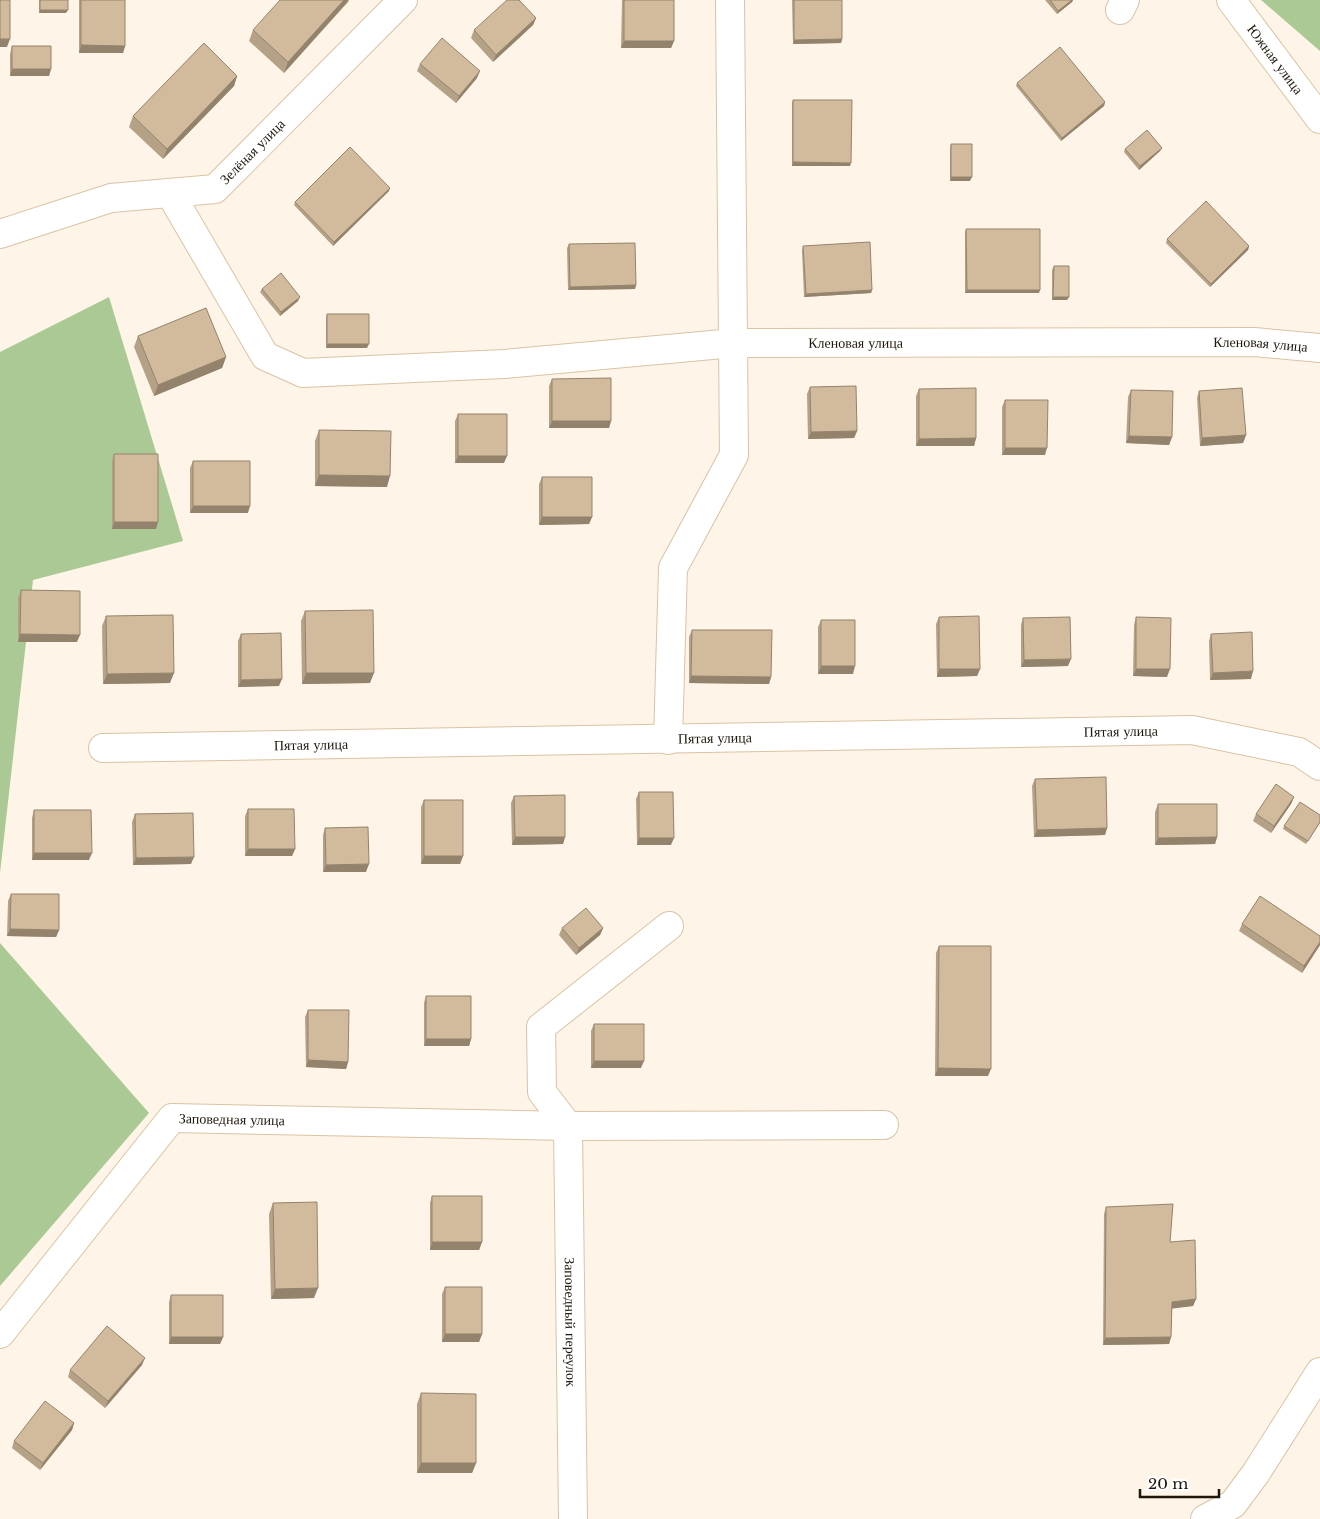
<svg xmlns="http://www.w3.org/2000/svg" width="1320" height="1519" font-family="'Libre Baskerville',serif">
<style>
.forest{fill:#abc994}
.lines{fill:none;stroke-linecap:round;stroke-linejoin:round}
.minor-casing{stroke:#dac3a4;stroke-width:30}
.minor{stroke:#fff;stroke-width:28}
.wall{fill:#b5a186}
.shaded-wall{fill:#93836d}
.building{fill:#d2bb9c;stroke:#93836d}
.labels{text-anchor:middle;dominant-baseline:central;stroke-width:5;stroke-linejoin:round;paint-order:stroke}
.street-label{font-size:14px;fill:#1f170b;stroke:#fff}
</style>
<rect width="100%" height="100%" fill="#fef4e7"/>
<path class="forest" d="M 1261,0 L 1320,0 L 1320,51 Z
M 109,297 L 183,541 L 33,580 L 0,873 L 0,352 Z
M 0,943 L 149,1113 L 0,1286 Z"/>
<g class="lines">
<defs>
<g id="minor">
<path id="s1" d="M 1231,0 L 1320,119"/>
<path d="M 1120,10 L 1125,0"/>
<path id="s2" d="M 170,193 L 265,356 L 303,373 L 504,364 L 734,343 L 1254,342 L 1320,348"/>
<path id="s3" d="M 0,234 L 111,198 L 215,189 L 403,0"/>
<path d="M 668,740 L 673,568 L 734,455 L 730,0"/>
<path id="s4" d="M 103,748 L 1192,730 L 1299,752 L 1320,766"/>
<path id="s5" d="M 568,1126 L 573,1519"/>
<path d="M 568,1126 L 542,1092 L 541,1027 L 669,926"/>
<path id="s6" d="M 0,1334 L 172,1118 L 568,1126 L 884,1125"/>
<path d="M 1205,1519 L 1233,1504 L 1256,1473 L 1320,1372"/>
</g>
</defs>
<use href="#minor" class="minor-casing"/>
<use href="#minor" class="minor"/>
</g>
<path class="wall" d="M 39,0 L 68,0 L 66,13 L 39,13 Z
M 79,0 L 125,0 L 125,46 L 123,53 L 79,53 Z
M 622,0 L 674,0 L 674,41 L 671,48 L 621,48 Z
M 792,0 L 842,0 L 842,39 L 841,43 L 793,44 Z
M 1045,0 L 1073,0 L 1072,2 L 1057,14 Z
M 349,1 L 284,73 L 249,41 L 253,30 Z
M 536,18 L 533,25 L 493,62 L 471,38 L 474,30 Z
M 12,46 L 51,69 L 49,76 L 10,76 L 10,54 Z
M 420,64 L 477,78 L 456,103 L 417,71 Z
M 237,76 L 234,86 L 163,159 L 129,127 L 133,116 Z
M 1017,83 L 1105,102 L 1104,106 L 1061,141 L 1016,86 Z
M 793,100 L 850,166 L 792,166 L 792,103 Z
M 951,144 L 970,181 L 950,181 L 950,148 Z
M 1162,148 L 1160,151 L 1139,170 L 1124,152 L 1125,149 Z
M 389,191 L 333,246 L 294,205 L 295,202 Z
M 966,229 L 1039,293 L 965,293 L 965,233 Z
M 1167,239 L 1249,246 L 1248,250 L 1210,287 L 1166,243 Z
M 569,244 L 636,285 L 635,289 L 568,290 L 567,248 Z
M 803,246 L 872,290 L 871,293 L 804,297 L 802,250 Z
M 1054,266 L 1069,297 L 1067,300 L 1052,300 L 1052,270 Z
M 262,289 L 298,301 L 280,316 L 260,292 Z
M 327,314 L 367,348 L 326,348 L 326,317 Z
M 138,336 L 226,357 L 222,368 L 154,396 L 134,347 Z
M 552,379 L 611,421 L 609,428 L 549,428 L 549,386 Z
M 810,387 L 857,431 L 854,438 L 808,439 L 807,394 Z
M 919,389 L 976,438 L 974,446 L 916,446 L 916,396 Z
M 1131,390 L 1172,437 L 1169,445 L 1126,443 L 1128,397 Z
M 1199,391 L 1246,435 L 1243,443 L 1200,446 L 1197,398 Z
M 1005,400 L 1045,455 L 1002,455 L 1002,407 Z
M 458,414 L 504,463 L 455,463 L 455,421 Z
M 319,430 L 387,487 L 315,486 L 315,441 Z
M 114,454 L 158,522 L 156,529 L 112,529 L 112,461 Z
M 193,461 L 248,513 L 190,513 L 190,468 Z
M 542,477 L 592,517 L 589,524 L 539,525 L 539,484 Z
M 21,590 L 77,642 L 18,642 L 18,598 Z
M 305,611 L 370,683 L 302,684 L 301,621 Z
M 106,616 L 170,683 L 103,684 L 102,626 Z
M 939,617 L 980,669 L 977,676 L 937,677 L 936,624 Z
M 1136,617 L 1167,677 L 1133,676 L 1134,625 Z
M 1023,618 L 1068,666 L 1021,667 L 1021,625 Z
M 821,620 L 853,674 L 818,674 L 818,627 Z
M 692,630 L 771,677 L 769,684 L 689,683 L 689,637 Z
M 241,634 L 279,686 L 238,687 L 238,641 Z
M 1211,634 L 1251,679 L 1210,680 L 1209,641 Z
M 1035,779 L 1107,828 L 1105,835 L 1034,837 L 1032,786 Z
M 639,792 L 671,845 L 637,845 L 636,799 Z
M 514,796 L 565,837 L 563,844 L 512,845 L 511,803 Z
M 1294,797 L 1291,804 L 1271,833 L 1253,821 L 1256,814 Z
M 424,800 L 463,856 L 460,864 L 421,864 L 421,807 Z
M 1158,804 L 1217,837 L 1215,844 L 1155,845 L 1155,812 Z
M 248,809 L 295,849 L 292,856 L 245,856 L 245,816 Z
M 34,810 L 89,860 L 32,860 L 32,818 Z
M 135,814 L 191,864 L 133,865 L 132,822 Z
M 1320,815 L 1320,823 L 1306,844 L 1283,829 L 1284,826 Z
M 325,828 L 366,872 L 323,872 L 323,835 Z
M 11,894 L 59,930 L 56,937 L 7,936 L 8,901 Z
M 1242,924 L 1320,945 L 1302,973 L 1239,931 Z
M 562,928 L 603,928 L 600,935 L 576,955 L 559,935 Z
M 939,946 L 988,1076 L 935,1076 L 936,953 Z
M 426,996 L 471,1039 L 469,1046 L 424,1046 L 424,1003 Z
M 308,1010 L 348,1062 L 346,1069 L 306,1067 L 305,1017 Z
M 594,1024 L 641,1068 L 591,1068 L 591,1031 Z
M 432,1196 L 482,1242 L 479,1250 L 430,1250 L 430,1203 Z
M 273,1203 L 314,1298 L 271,1299 L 269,1214 Z
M 1106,1207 L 1170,1242 L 1196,1299 L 1193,1306 L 1172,1308 L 1171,1337 L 1169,1344 L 1103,1345 L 1104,1214 Z
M 445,1287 L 482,1334 L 479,1342 L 442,1342 L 442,1294 Z
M 171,1295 L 223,1337 L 220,1344 L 169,1344 L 169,1302 Z
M 142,1365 L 105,1408 L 68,1377 L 70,1370 Z
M 421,1393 L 476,1463 L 472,1473 L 417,1473 L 417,1404 Z
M 74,1423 L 72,1430 L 40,1470 L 12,1448 L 14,1441 Z"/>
<path class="shaded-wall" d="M 344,0 L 349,0 L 284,73 L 288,62 Z
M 1072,0 L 1073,0 L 1072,2 L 1057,14 L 1058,11 Z
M 40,10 L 68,10 L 66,13 L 39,13 Z
M 536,18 L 533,25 L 493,62 L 496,55 Z
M 0,39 L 10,39 L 7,47 L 0,47 Z
M 842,39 L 841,43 L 793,44 L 794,40 Z
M 624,41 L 674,41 L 671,48 L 621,48 Z
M 81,45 L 125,46 L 123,53 L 79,53 Z
M 12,69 L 51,69 L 49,76 L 10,76 Z
M 480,71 L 477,78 L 456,103 L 459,96 Z
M 237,76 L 234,86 L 163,159 L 167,149 Z
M 1105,102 L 1104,106 L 1061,141 L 1062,138 Z
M 1162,148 L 1160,151 L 1139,170 L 1140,166 Z
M 793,162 L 851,163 L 850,166 L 792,166 Z
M 951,177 L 972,177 L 970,181 L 950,181 Z
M 390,188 L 389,191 L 333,246 L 334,242 Z
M 1249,246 L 1248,250 L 1210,287 L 1211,284 Z
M 636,285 L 635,289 L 568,290 L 570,287 Z
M 872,290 L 871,293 L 804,297 L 806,294 Z
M 967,290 L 1040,290 L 1039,293 L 965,293 Z
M 300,297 L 298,301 L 280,316 L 281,312 Z
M 1053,297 L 1069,297 L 1067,300 L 1052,300 Z
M 327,344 L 369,344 L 367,348 L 326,348 Z
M 226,357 L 222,368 L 154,396 L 158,385 Z
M 552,421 L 611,421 L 609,428 L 549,428 Z
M 857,431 L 854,438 L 808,439 L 811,432 Z
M 1246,435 L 1243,443 L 1200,446 L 1202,438 Z
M 1129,436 L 1172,437 L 1169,445 L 1126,443 Z
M 976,438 L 974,446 L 916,446 L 919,439 Z
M 1005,448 L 1047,448 L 1045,455 L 1002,455 Z
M 458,456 L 507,456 L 504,463 L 455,463 Z
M 319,475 L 390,476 L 387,487 L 315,486 Z
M 193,506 L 250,506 L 248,513 L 190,513 Z
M 542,517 L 592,517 L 589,524 L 539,525 Z
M 114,522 L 158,522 L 156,529 L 112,529 Z
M 20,634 L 80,635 L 77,642 L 18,642 Z
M 1071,659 L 1068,666 L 1021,667 L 1024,660 Z
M 821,666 L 855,666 L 853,674 L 818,674 Z
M 939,669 L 980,669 L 977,676 L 937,677 Z
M 1136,669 L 1170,669 L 1167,677 L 1133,676 Z
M 1253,671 L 1251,679 L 1210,680 L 1213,673 Z
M 174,673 L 170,683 L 103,684 L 107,674 Z
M 306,673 L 374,673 L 370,683 L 302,684 Z
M 691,676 L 771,677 L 769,684 L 689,683 Z
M 282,679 L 279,686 L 238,687 L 241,680 Z
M 1294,797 L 1291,804 L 1271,833 L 1274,826 Z
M 1107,828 L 1105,835 L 1034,837 L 1037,830 Z
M 515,837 L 565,837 L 563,844 L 512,845 Z
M 1217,837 L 1215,844 L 1155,845 L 1158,838 Z
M 639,838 L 674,838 L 671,845 L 637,845 Z
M 248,849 L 295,849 L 292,856 L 245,856 Z
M 34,853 L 92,853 L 89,860 L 32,860 Z
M 424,856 L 463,856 L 460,864 L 421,864 Z
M 194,857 L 191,864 L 133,865 L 136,858 Z
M 369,864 L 366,872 L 323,872 L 326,865 Z
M 603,928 L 600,935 L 576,955 L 579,948 Z
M 10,929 L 59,930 L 56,937 L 7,936 Z
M 1320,942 L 1320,945 L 1302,973 L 1304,966 Z
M 426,1039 L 471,1039 L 469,1046 L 424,1046 Z
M 308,1060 L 348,1062 L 346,1069 L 306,1067 Z
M 594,1061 L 644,1061 L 641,1068 L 591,1068 Z
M 938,1068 L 991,1069 L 988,1076 L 935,1076 Z
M 432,1242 L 482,1242 L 479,1250 L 430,1250 Z
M 318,1288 L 314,1298 L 271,1299 L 275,1289 Z
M 1196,1299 L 1193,1306 L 1169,1309 L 1172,1302 Z
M 445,1334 L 482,1334 L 479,1342 L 442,1342 Z
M 171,1337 L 223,1337 L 220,1344 L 169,1344 Z
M 1171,1337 L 1169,1344 L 1103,1345 L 1105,1338 Z
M 145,1358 L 142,1365 L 105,1408 L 108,1401 Z
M 74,1423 L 72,1430 L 40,1470 L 43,1463 Z
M 421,1463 L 476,1463 L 472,1473 L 417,1473 Z"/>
<path class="building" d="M 0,0 L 10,0 L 10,39 L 0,39 Z
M 40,0 L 68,0 L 68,10 L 40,10 Z
M 81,0 L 125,0 L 125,46 L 81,45 Z
M 280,0 L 344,0 L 288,62 L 253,30 Z
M 507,0 L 519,0 L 536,18 L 496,55 L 474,30 Z
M 624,0 L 674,0 L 674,41 L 624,41 Z
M 794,0 L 842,0 L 842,39 L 794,40 Z
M 1050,0 L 1072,0 L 1058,11 Z
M 442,38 L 480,71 L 459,96 L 420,64 Z
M 204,43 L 237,76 L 167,149 L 133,116 Z
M 12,46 L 51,46 L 51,69 L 12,69 Z
M 1060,47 L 1105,102 L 1062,138 L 1017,83 Z
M 793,100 L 852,100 L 851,163 L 793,162 Z
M 1147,130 L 1162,148 L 1140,166 L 1125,149 Z
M 951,144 L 972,144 L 972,177 L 951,177 Z
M 350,147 L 390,188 L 334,242 L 295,202 Z
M 1206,201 L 1249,246 L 1211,284 L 1167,239 Z
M 966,229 L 1040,229 L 1040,290 L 967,290 Z
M 870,242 L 872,290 L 806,294 L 803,246 Z
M 635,243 L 636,285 L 570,287 L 569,244 Z
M 1054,266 L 1069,266 L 1069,297 L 1053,297 Z
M 281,273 L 300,297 L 281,312 L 262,289 Z
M 206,308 L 226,357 L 158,385 L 138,336 Z
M 327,314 L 369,314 L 369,344 L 327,344 Z
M 611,378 L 611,421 L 552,421 L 552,379 Z
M 856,386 L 857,431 L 811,432 L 810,387 Z
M 976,388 L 976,438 L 919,439 L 919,389 Z
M 1242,388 L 1246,435 L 1202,438 L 1199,391 Z
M 1131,390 L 1173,391 L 1172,437 L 1129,436 Z
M 1005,400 L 1048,400 L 1047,448 L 1005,448 Z
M 458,414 L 507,414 L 507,456 L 458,456 Z
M 319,430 L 391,431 L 390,476 L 319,475 Z
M 114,454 L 158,454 L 158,522 L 114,522 Z
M 193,461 L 250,461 L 250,506 L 193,506 Z
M 542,477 L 592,477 L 592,517 L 542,517 Z
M 21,590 L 80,591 L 80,635 L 20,634 Z
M 373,610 L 374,673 L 306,673 L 305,611 Z
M 173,615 L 174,673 L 107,674 L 106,616 Z
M 979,616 L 980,669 L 939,669 L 939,617 Z
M 1070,617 L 1071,659 L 1024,660 L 1023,618 Z
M 1136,617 L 1171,618 L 1170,669 L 1136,669 Z
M 821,620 L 855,620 L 855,666 L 821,666 Z
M 692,630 L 772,630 L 771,677 L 691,676 Z
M 1252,632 L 1253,671 L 1213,673 L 1211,634 Z
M 281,633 L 282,679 L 241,680 L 241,634 Z
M 1106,777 L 1107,828 L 1037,830 L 1035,779 Z
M 1276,784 L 1294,797 L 1274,826 L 1256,814 Z
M 639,792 L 673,792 L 674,838 L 639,838 Z
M 565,795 L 565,837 L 515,837 L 514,796 Z
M 424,800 L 463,800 L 463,856 L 424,856 Z
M 1300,802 L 1320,815 L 1320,822 L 1308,841 L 1284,826 Z
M 1158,804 L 1217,804 L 1217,837 L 1158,838 Z
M 248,809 L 294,809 L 295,849 L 248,849 Z
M 34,810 L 91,810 L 92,853 L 34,853 Z
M 193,813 L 194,857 L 136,858 L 135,814 Z
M 368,827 L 369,864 L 326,865 L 325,828 Z
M 11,894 L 59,894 L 59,930 L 10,929 Z
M 1260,896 L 1320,936 L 1320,942 L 1304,966 L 1242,924 Z
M 586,908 L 603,928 L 579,948 L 562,928 Z
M 939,946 L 991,946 L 991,1069 L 938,1068 Z
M 426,996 L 471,996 L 471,1039 L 426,1039 Z
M 308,1010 L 349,1010 L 348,1062 L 308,1060 Z
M 594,1024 L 644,1024 L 644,1061 L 594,1061 Z
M 432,1196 L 482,1196 L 482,1242 L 432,1242 Z
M 317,1202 L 318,1288 L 275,1289 L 273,1203 Z
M 1173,1204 L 1170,1242 L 1195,1240 L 1196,1299 L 1172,1302 L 1171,1337 L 1105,1338 L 1106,1207 Z
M 445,1287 L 482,1287 L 482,1334 L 445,1334 Z
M 171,1295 L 223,1295 L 223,1337 L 171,1337 Z
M 107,1326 L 145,1358 L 108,1401 L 70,1370 Z
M 421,1393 L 476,1394 L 476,1463 L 421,1463 Z
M 45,1401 L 74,1423 L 43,1463 L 14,1441 Z"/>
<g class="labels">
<g class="street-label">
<text stroke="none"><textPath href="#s1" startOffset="74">Южная улица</textPath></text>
<text stroke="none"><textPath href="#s3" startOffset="274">Зелёная улица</textPath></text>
<text stroke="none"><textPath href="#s2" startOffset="784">Кленовая улица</textPath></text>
<text stroke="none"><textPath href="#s2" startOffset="1189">Кленовая улица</textPath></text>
<text stroke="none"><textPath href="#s4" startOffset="1018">Пятая улица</textPath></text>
<text stroke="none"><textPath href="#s4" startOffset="612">Пятая улица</textPath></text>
<text stroke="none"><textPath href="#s4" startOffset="208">Пятая улица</textPath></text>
<text stroke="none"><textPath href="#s6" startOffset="336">Заповедная улица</textPath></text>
<text stroke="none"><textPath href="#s5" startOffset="196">Заповедный переулок</textPath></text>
</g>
</g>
<path d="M1140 1489v8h79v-8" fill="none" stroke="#1f170b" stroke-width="2.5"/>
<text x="1148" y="1489" font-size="15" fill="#1f170b" stroke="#ffffff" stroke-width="4" paint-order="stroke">20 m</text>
</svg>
